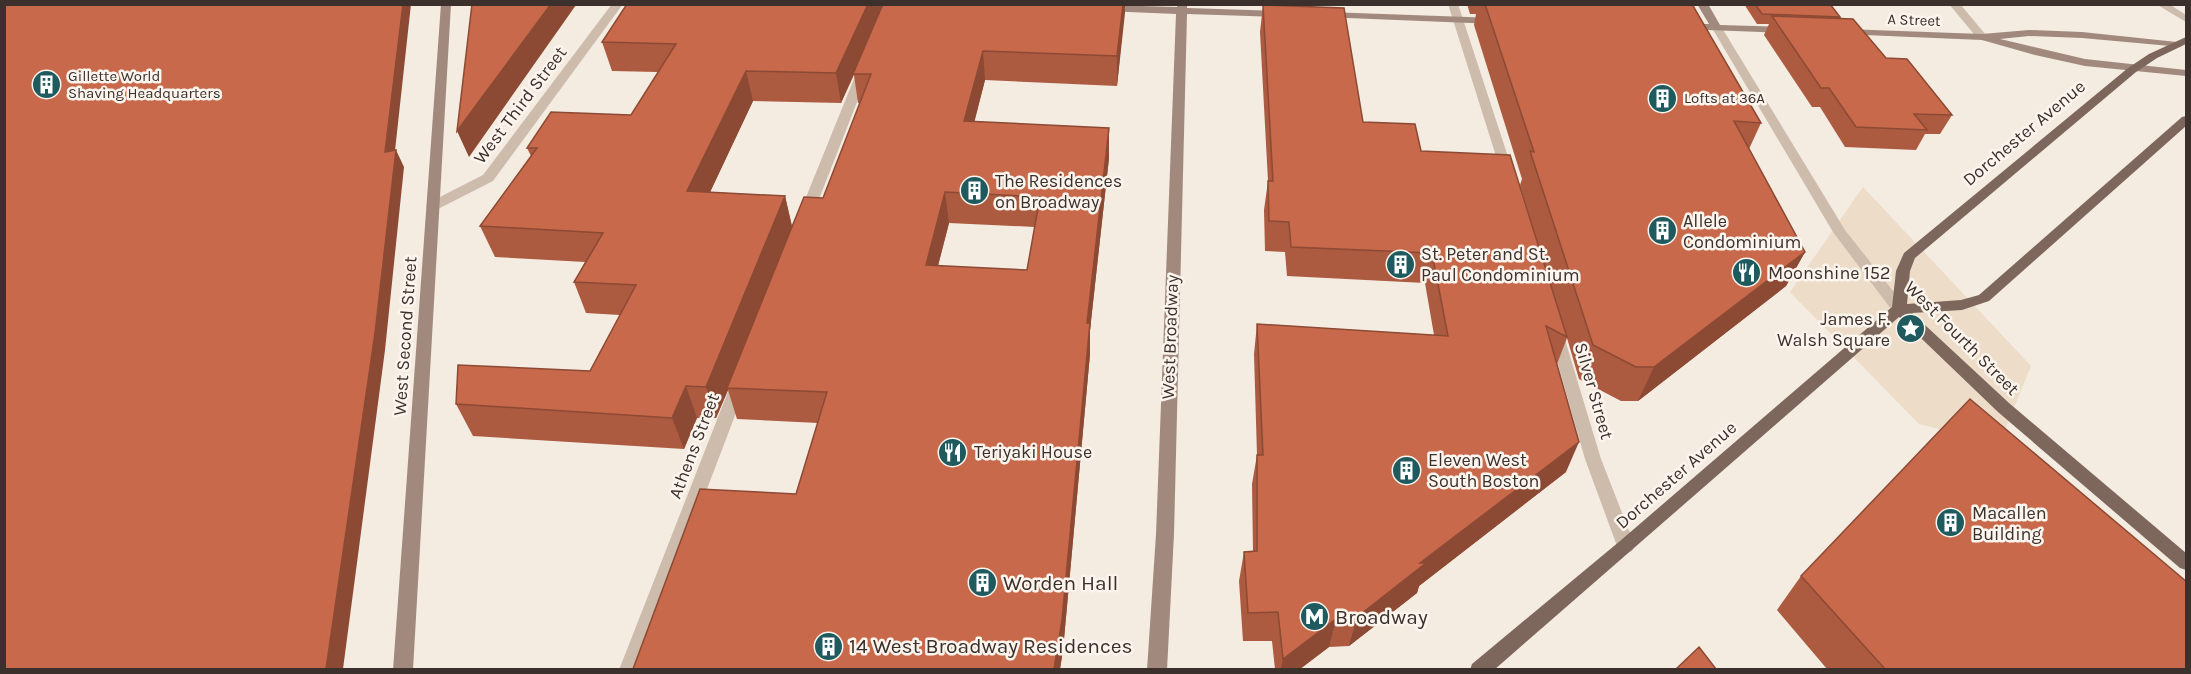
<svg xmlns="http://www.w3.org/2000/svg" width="2191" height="674" font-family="Karla,sans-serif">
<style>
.plaza{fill:#ecdcc8}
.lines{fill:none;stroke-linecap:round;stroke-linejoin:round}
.minor{fill:#cdbbac;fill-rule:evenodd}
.tertiary{fill:#cdbbac;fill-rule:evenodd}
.secondary{fill:#a18a7d;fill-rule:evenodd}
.primary{fill:#7d675c;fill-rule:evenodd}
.wall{fill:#ac5a40;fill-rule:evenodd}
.shaded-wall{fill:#8c4a34}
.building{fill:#c8694b;stroke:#8c4a34;stroke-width:1.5;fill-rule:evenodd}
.labels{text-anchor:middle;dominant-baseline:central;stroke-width:5;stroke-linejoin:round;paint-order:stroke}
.far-street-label{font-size:15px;fill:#3b302b;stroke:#fbf5ee}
.far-poi-label{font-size:15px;fill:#3b302b;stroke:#fbf5ee;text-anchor:start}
.street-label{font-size:18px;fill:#3b302b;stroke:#fbf5ee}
.poi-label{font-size:18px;fill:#3b302b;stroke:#fbf5ee;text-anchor:start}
.near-poi-label{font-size:21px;fill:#3b302b;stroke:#fbf5ee;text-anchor:start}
</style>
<rect width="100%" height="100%" fill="#f4ebe1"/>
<path class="plaza" d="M 1863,187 L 2031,366 L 1999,444 L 1919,424 L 1790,292 Z"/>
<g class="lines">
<path class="minor" d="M 612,4 L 623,4 L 493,181 L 438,209 L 428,209 L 426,206 L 428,203 L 483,175 Z
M 1448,4 L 1458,4 L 1513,172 L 1512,175 L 1507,176 L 1501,172 Z
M 1949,4 L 1960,4 L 1986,35 L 1986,39 L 1978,39 Z
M 2156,4 L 2169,4 L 2186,15 L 2186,22 Z
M 864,66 L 870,69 L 812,217 L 810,220 L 800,220 L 798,217 L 858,69 Z
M 1556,328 L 1563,333 L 1601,459 L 1635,546 L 1632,551 L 1626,553 L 1620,551 L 1617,546 L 1585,459 L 1549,333 Z
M 739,378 L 745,380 L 747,384 L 638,670 L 619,670 L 731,384 L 733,380 Z"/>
<path class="tertiary" d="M 1717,25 L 1722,28 L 1845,230 L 1904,305 L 1906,309 L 1904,313 L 1894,313 L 1833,232 L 1712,28 Z"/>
<path class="secondary" d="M 441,4 L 451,4 L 413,670 L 393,670 Z
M 1177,4 L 1187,4 L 1187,8 L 1282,11 L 1287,14 L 1282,17 L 1187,14 L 1174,534 L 1167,670 L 1147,670 L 1156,534 L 1176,14 L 1105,11 L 1100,8 L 1105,5 L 1177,7 Z
M 1697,4 L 1708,4 L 1720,25 L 1785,27 L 1791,30 L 1785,33 L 1682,29 L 1681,27 L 1686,24 L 1709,24 Z
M 1327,12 L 1495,18 L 1500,21 L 1495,24 L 1323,17 L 1322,15 Z
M 1845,29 L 1982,34 L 2029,30 L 2082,32 L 2177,42 L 2181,43 L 2181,47 L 2082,38 L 2029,36 L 2000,39 L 2085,59 L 2186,70 L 2186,76 L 2085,66 L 2035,55 L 1982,40 L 1841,34 L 1839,32 Z"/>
<path class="primary" d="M 2186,37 L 2186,44 L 2157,58 L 2136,72 L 1915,258 L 1910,271 L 1907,304 L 1961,300 L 1979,295 L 2182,117 L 2186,116 L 2186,126 L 1989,301 L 1962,310 L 1912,313 L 2009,403 L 2186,553 L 2186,570 L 2180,568 L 1998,412 L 1899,317 L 1494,670 L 1470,670 L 1472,664 L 1620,541 L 1892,307 L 1896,271 L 1904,253 L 2128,68 L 2149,54 Z"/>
</g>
<path class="wall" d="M 627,4 L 1125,4 L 1117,86 L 985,80 L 974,122 L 1109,158 L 1090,330 L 1090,354 L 1063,650 L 1060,669 L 633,669 L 796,494 L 818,423 L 737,419 L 728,390 L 716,418 L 697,418 L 684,449 L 473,436 L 456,404 L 590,371 L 620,315 L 586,313 L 574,282 L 585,262 L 495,257 L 480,226 L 531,156 L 527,148 L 631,115 L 658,72 L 612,71 L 602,42 ZM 854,75 L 858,103 L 860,103 L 823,198 L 792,226 L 785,196 L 710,192 L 753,101 L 841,103 ZM 949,223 L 1035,227 L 1027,270 L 938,266 Z
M 1467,4 L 1692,4 L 1761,123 L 1749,149 L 1805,252 L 1786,286 L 1638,401 L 1621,401 L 1579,379 L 1567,338 L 1557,364 L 1566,472 L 1419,586 L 1417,593 L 1349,646 L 1329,647 L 1300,669 L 1275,669 L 1272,641 L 1243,641 L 1239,581 L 1244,552 L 1253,551 L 1252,484 L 1257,455 L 1254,354 L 1257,324 L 1434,335 L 1425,283 L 1287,276 L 1285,252 L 1265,251 L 1264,210 L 1268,181 L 1260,32 L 1263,5 L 1363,122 L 1421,151 L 1548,278 L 1520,185 L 1522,179 L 1474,25 L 1476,14 L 1470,14 Z
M 1744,4 L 1830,4 L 1840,17 L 1839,18 L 1952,115 L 1940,134 L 1925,134 L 1916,150 L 1845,147 L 1820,107 L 1812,107 L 1764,35 L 1769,24 L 1757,24 Z
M 1801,576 L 2187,669 L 1827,669 L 1777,610 Z"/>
<path class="shaded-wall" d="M 403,4 L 411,4 L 393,169 L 385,152 Z
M 551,4 L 576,5 L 469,157 L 457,131 Z
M 868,4 L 884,4 L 841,103 L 836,73 Z
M 1123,4 L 1125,4 L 1125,13 L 1117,86 L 1117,56 Z
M 983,51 L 985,80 L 967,151 L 964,121 Z
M 746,71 L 753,101 L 696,222 L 687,191 Z
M 1109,128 L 1109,158 L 1090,330 L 1090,354 L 1063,650 L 1060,669 L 1054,669 L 1087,323 Z
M 396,150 L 404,167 L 385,350 L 343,669 L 326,669 Z
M 945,192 L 949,223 L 930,296 L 926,265 Z
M 785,196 L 792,227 L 727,388 L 728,390 L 716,418 L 706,387 Z
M 1805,252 L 1786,286 L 1638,401 L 1654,367 Z
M 686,386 L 697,418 L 684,449 L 672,418 Z
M 1579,442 L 1566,472 L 1419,586 L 1417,593 L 1349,646 L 1357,617 L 1420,563 Z
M 1336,619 L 1329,647 L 1300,669 L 1281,669 L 1283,659 Z"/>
<path class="building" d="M 4,4 L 403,4 L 385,152 L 396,150 L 375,333 L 326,669 L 4,669 Z
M 472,4 L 551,4 L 457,131 Z
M 627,4 L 868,4 L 836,73 L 746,71 L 687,191 L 785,196 L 706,387 L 686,386 L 672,418 L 456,404 L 458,365 L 590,371 L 636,285 L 574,282 L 603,233 L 480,226 L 537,148 L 527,148 L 551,112 L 631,115 L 676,44 L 602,42 Z
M 883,4 L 1123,4 L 1117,56 L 983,51 L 964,121 L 1109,128 L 1087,323 L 1090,323 L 1062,620 L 1054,669 L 633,669 L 700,489 L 796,494 L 827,392 L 727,388 L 804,197 L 823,198 L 871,74 L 853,74 ZM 945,192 L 1040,197 L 1027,270 L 926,265 Z
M 1485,4 L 1692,4 L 1761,123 L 1734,121 L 1805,252 L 1654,367 L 1636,367 L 1593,345 L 1530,151 L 1534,152 Z
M 1755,4 L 1830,4 L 1840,17 L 1762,14 Z
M 1263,5 L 1344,8 L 1363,122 L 1415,124 L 1421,151 L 1510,155 L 1567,337 L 1546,326 L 1579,442 L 1420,563 L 1426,563 L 1357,617 L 1336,619 L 1283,659 L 1278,612 L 1248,613 L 1244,552 L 1257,551 L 1257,455 L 1263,455 L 1257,324 L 1448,336 L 1432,253 L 1291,247 L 1289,222 L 1269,221 L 1268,181 L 1273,181 Z
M 1772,16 L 1853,19 L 1886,58 L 1907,59 L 1952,115 L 1914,114 L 1927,130 L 1856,127 L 1829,88 L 1821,88 Z
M 1970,399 L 2187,582 L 2187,669 L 1885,669 L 1801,576 Z
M 1699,647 L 1716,669 L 1676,669 Z"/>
<defs>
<symbol id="building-disc" viewBox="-11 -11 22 22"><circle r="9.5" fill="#1f5a5e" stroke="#fbf5ee"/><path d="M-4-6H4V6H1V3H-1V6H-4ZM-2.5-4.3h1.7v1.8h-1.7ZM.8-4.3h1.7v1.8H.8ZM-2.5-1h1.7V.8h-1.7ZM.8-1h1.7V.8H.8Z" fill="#fff"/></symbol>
<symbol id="restaurant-disc" viewBox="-11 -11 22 22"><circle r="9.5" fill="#1f5a5e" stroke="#fbf5ee"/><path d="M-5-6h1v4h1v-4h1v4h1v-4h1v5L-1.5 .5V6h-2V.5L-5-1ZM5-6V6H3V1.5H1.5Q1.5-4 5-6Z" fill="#fff"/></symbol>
<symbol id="sight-disc" viewBox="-11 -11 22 22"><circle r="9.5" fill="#1f5a5e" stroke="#fbf5ee"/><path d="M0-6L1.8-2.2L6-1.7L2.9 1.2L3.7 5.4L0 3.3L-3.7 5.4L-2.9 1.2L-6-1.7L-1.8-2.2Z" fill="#fff"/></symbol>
<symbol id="metro-disc" viewBox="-11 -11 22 22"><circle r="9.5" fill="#1f5a5e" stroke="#fbf5ee"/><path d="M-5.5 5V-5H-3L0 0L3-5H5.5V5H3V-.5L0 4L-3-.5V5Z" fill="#fff"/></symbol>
</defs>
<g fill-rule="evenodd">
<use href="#building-disc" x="30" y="68" width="33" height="33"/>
<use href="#building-disc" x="1646" y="82" width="33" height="33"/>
<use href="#building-disc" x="958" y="174" width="33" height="33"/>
<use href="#building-disc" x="1646" y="214" width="33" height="33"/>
<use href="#building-disc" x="1384" y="248" width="33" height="33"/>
<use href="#restaurant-disc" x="1730" y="256" width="33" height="33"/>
<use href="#sight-disc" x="1894" y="312" width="33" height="33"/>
<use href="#restaurant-disc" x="936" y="436" width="33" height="33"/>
<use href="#building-disc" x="1390" y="454" width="33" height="33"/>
<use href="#building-disc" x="1934" y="506" width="33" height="33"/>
<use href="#building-disc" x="966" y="566" width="33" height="33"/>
<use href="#metro-disc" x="1298" y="600" width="33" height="33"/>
<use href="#building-disc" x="812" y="630" width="33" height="33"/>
</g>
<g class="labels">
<g class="far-street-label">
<text transform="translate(1914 20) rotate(2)">A Street</text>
</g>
<g class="far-poi-label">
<text x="68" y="76">Gillette World<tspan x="68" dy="17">Shaving Headquarters</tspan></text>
<text x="1684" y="98">Lofts at 36A</text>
</g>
<g class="street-label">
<text transform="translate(520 105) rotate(-53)">West Third Street</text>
<text transform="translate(2024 133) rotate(-40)">Dorchester Avenue</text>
<text transform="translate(405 336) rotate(-86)">West Second Street</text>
<text transform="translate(1170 337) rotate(-88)">West Broadway</text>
<text transform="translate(1962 338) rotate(45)">West Fourth Street</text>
<text transform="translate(1594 391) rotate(74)">Silver Street</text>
<text transform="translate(694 446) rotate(-69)">Athens Street</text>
<text transform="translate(1676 475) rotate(-41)">Dorchester Avenue</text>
</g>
<g class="poi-label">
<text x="995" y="181">The Residences<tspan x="995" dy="21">on Broadway</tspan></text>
<text x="1683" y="221">Allele<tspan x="1683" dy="21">Condominium</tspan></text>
<text x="1421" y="254">St. Peter and St.<tspan x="1421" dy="21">Paul Condominium</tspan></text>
<text x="1768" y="273">Moonshine 152</text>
<text x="1890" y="319" text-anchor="end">James F.<tspan x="1890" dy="21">Walsh Square</tspan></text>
<text x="974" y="452">Teriyaki House</text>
<text x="1428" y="460">Eleven West<tspan x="1428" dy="21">South Boston</tspan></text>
<text x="1972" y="513">Macallen<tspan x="1972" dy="21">Building</tspan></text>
</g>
<g class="near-poi-label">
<text x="1003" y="583">Worden Hall</text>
<text x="1335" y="617">Broadway</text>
<text x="849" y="646">14 West Broadway Residences</text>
</g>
</g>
<rect width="2191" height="674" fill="none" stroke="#3b302b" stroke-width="12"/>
</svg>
